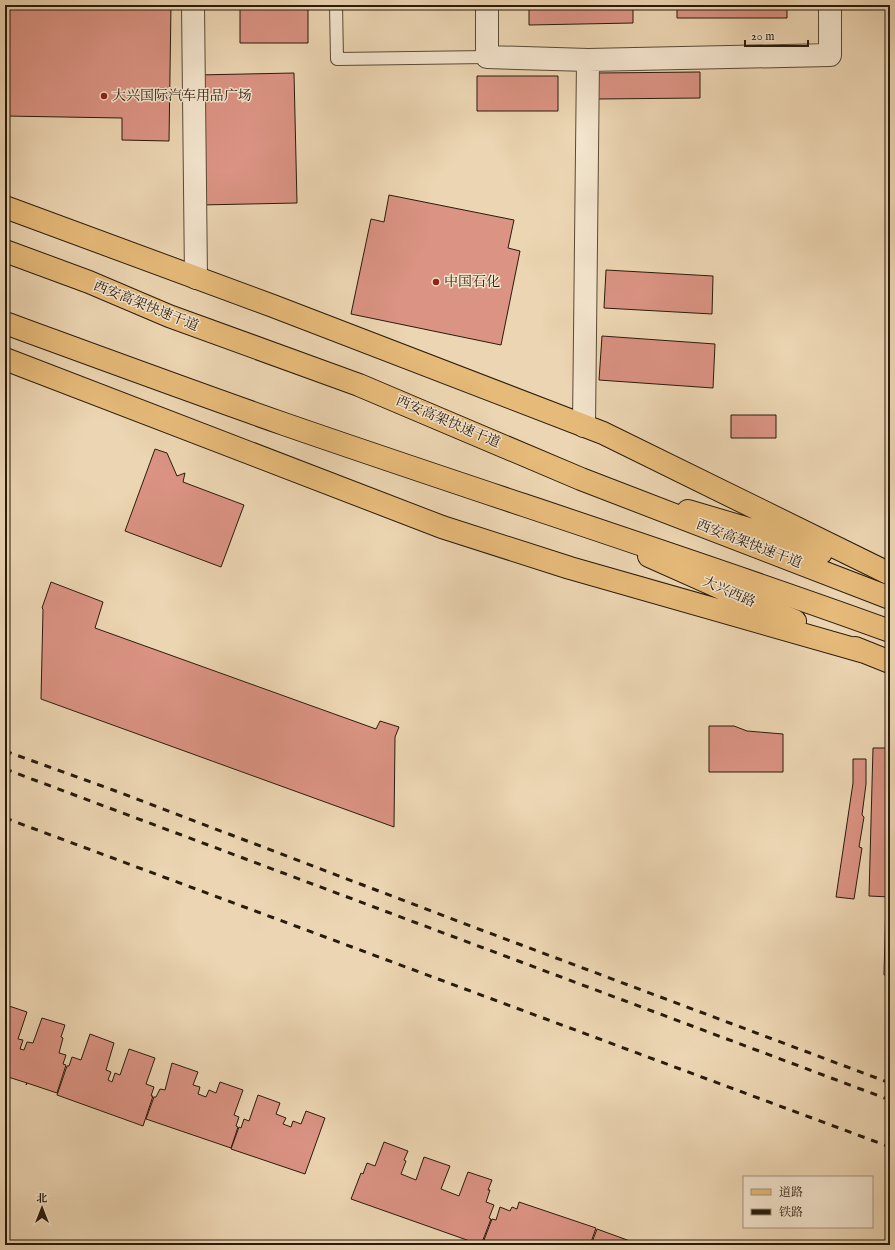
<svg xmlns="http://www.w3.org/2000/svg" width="895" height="1250" font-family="'IM FELL English','Noto Serif SC',serif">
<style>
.building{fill:#db9383;stroke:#291b0b}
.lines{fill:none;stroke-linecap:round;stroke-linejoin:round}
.lane-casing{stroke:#5a4a35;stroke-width:14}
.street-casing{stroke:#5a4a35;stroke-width:24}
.primary-casing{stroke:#291b0b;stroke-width:24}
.highway-casing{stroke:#291b0b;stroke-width:24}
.lane{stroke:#f3e4cd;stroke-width:12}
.street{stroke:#f3e4cd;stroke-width:22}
.primary{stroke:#e6ba79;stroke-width:22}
.highway{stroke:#e6ba79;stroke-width:22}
.rail{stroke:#291b0b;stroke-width:3;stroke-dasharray:7 7;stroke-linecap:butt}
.poi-dot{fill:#8f2418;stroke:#f3e4cd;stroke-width:1.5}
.labels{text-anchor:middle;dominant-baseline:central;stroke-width:3;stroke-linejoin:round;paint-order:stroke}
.poi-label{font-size:14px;fill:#291b0b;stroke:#f3e4cd;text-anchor:start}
.street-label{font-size:14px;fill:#291b0b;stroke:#f3e4cd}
</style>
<rect width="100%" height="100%" fill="#ecd5b2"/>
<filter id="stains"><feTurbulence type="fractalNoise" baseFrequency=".005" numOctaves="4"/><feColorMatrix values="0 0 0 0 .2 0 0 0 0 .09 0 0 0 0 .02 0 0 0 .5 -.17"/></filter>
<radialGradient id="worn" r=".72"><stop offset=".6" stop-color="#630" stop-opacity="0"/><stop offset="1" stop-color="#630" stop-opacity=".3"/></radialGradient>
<path class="building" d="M 5,5 L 171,5 L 169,141 L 122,140 L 122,118 L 5,116 Z
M 240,5 L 308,5 L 308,43 L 240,43 Z
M 529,5 L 633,5 L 633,23 L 529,25 Z
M 677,5 L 787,5 L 787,18 L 677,18 Z
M 700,72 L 700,98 L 598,99 L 597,73 Z
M 294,73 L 297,203 L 200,205 L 197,75 Z
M 477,76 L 558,76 L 558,111 L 477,111 Z
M 389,195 L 514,220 L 508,248 L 520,251 L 501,345 L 351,314 L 371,219 L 384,222 Z
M 606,270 L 713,276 L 712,314 L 604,308 Z
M 602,336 L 715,344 L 713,388 L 599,380 Z
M 731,415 L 776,415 L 776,438 L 731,438 Z
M 155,449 L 167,453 L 177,476 L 185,473 L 183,482 L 244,505 L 221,567 L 125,531 Z
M 51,582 L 103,602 L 95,628 L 376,729 L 380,721 L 399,727 L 395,737 L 394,827 L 41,699 L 43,609 L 42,608 Z
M 709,726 L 734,726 L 747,731 L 783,734 L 783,772 L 709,772 Z
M 873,748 L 890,748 L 890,897 L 869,896 Z
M 853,759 L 866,759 L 866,784 L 862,815 L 864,817 L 859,847 L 862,848 L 854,899 L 836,897 L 853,783 Z
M 886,898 L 890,898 L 890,975 L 884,975 Z
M 6,1005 L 27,1012 L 18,1039 L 23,1040 L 20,1049 L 24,1050 L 27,1042 L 33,1043 L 42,1018 L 65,1025 L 61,1037 L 63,1038 L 59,1053 L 66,1055 L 63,1064 L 66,1065 L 57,1093 L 27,1083 L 26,1085 L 27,1083 L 5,1076 L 5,1009 Z
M 90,1034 L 114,1043 L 106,1070 L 111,1072 L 108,1080 L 112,1082 L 115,1073 L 120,1075 L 129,1049 L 155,1058 L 146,1084 L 154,1087 L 151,1096 L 153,1096 L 143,1126 L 57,1095 L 67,1066 L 69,1066 L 72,1057 L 81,1060 Z
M 172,1063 L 198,1072 L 193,1085 L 200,1087 L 198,1094 L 206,1097 L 209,1090 L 216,1093 L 220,1082 L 243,1090 L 234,1115 L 239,1117 L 236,1126 L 238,1127 L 231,1148 L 146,1119 L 154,1097 L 156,1097 L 160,1089 L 165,1090 Z
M 258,1095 L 280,1103 L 276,1114 L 286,1118 L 283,1124 L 291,1127 L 293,1121 L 301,1124 L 306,1111 L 325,1118 L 305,1174 L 231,1149 L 239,1127 L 241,1128 L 244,1119 L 249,1121 Z
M 384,1142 L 408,1151 L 404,1160 L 406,1161 L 401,1174 L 416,1180 L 424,1157 L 450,1166 L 441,1189 L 459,1196 L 468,1172 L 492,1180 L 488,1190 L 490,1190 L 486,1202 L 494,1205 L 489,1218 L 491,1219 L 481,1245 L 351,1199 L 361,1173 L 363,1174 L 367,1163 L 375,1166 Z
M 519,1202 L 596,1228 L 590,1245 L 499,1245 L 484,1240 L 492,1219 L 496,1220 L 500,1207 L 510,1211 L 512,1207 L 517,1209 Z
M 597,1229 L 641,1245 L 591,1245 Z"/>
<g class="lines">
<defs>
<path id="lane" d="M 336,5 L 337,59 L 487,57"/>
<path id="street" d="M 193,5 L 196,278
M 487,5 L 487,57 L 588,60 L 830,55 L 830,5
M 584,426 L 588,60"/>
<path id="primary" d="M 5,207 L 273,306 L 603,433 L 890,574
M 5,359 L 442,527 L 570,568 L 868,653
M 688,511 L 776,537 L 821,553
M 649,556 L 795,621
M 855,648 L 890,662"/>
<path id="highway" d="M 5,251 L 89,282 L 169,316 L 359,385 L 581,479 L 890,598
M 5,323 C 98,357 190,391 284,424 C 486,494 689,558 890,631"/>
</defs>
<use href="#lane" class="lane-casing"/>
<use href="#street" class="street-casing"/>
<use href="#primary" class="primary-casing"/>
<use href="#highway" class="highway-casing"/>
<use href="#lane" class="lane"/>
<use href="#street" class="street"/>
<use href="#primary" class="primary"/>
<use href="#highway" class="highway"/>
<path class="rail" d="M 5,751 L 113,790 L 476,928 L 890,1083
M 5,769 L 890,1100
M 5,818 L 890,1147"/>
</g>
<g class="poi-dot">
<circle cx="104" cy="96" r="4"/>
<circle cx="436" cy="282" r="4"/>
</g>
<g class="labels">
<g class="poi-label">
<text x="112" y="96">大兴国际汽车用品广场</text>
<text x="444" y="282">中国石化</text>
</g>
<g class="street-label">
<text transform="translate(146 306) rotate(22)">西安高架快速干道</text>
<text transform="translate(448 422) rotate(23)">西安高架快速干道</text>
<text transform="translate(749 544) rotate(21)">西安高架快速干道</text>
<text transform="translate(729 592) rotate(24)">大兴西路</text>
</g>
</g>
<rect width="895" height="1250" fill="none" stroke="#ecd5b2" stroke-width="20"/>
<rect x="6" y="6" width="883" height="1238" fill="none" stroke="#291b0b" stroke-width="2"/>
<rect x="10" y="10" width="875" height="1230" fill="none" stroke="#291b0b"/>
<rect x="743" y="1176" width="130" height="52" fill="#f3e4cd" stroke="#a2947f"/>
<rect x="751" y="1189" width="20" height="6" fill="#e6ba79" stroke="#a2947f"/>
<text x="779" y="1196" font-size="12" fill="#291b0b">道路</text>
<rect x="751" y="1209" width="20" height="6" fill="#291b0b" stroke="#a2947f"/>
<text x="779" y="1216" font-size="12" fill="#291b0b">铁路</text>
<g transform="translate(42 1208)" stroke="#f3e4cd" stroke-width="3" paint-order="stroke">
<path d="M0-3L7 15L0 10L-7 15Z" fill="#291b0b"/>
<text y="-6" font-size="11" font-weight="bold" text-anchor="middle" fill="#291b0b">北</text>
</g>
<path d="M745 40v6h63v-6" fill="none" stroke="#291b0b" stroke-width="2"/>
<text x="751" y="40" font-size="12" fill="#291b0b" stroke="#f3e4cd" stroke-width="3" paint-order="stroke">20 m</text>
<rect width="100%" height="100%" filter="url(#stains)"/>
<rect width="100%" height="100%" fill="url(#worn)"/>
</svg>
